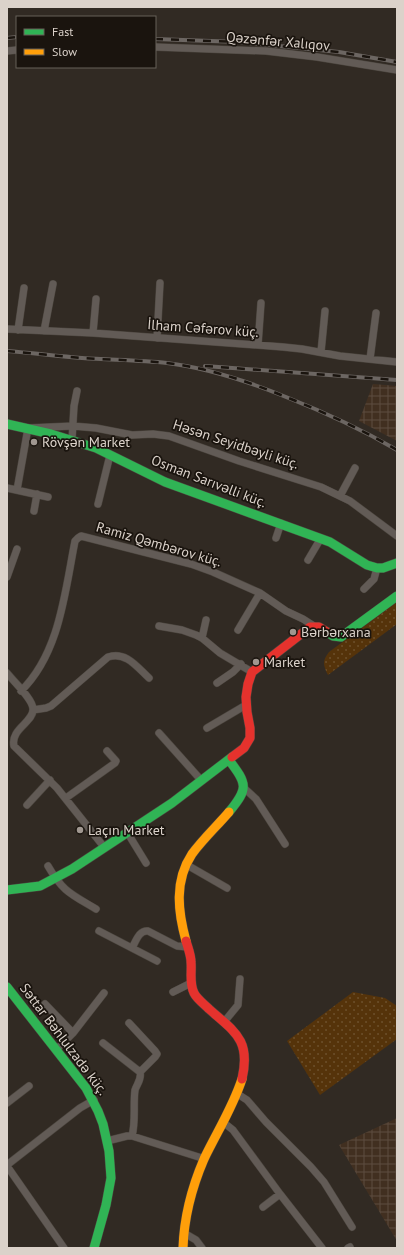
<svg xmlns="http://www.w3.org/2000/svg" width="404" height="1255" font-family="'PT Sans',sans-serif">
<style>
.industrial{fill:url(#industrial-grid)}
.grass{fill:url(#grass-dots)}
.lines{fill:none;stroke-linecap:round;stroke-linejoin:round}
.street-casing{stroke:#4b453e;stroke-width:8}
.fast-casing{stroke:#4b453e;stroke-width:10}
.slow-casing{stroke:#4b453e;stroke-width:10}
.jam-casing{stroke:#4b453e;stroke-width:10}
.street{stroke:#625b56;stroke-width:7}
.fast{stroke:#30b455;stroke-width:9}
.slow{stroke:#ff9f0a;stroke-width:9}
.jam{stroke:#e5322d;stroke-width:9}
.rail-casing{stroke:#6c6662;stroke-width:4}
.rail{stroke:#1a140e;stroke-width:2.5;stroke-dasharray:8;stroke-linecap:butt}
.poi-dot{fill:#a09790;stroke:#1a140e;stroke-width:1.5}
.labels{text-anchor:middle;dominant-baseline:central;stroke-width:3.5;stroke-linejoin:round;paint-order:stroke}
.street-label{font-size:14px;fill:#dbd2ca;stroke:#1a140e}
.poi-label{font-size:14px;fill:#dbd2ca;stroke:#1a140e;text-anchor:start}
</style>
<defs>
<pattern id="industrial-grid" width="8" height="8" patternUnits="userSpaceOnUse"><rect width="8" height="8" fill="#412f20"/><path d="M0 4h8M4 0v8" fill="none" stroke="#5c4c3f"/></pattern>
<pattern id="grass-dots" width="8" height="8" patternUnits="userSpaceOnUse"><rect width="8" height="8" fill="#55330a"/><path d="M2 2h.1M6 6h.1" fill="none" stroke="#6d502c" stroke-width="1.8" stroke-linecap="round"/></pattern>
</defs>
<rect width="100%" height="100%" fill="#312a23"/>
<path class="industrial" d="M 373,384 L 397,386 L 397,441 L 359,421 Z
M 397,1118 L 397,1241 L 339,1145 Z"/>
<path class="grass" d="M 397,602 L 397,624 L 328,675 C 323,665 322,661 329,652 Z
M 353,992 L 385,998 L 397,1006 L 397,1039 L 320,1095 L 287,1041 Z"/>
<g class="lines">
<defs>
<path id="street" d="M 155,47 L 266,51 L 317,57 L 397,70
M 7,51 L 17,50
M 7,329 L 93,333 L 283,347 L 302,349 L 340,356 L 397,362
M 18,330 L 24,288
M 44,331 L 53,284
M 93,333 L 96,299
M 157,338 L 160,283
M 258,345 L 261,303
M 321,352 L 325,311
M 370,359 L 376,313
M 72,440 L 74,406 L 77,391
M 7,488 L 48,497
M 17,490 L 28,428 L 73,426 L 96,428 L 132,435 L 153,434 L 169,436 L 239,461 L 321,487 L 350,501 L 397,536
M 340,496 L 355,468
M 98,504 L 110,455
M 34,511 L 37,494
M 276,538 L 281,523
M 308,560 L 321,538
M 7,577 L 17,549
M 364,589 L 374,579 L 377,568
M 159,626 L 182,630 L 196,635 L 202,638 L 220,653 L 252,672
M 238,630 L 260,593
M 202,638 L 206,620
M 7,673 C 13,681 33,699 33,709 C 34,722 10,729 14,746 L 57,788 L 104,847
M 217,683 L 233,672 L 241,664
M 21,691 C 60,653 65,591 75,541 L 78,538 L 81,536 L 191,564 L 213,572 L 260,593 L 286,611 L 303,619 L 314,626
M 33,710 L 46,708 L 51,706 L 108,657 C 126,651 137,667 149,678
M 207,728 L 246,705
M 159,733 L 201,780
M 244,788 L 256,799 L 285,844
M 66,798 L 115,763 L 116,761 L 107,751
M 27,805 L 50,780
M 127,832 L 146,863
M 187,865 L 227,888
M 48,866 C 63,892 71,894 96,909
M 99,931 L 157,961
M 132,948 C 136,941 139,930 148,931 L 177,946 L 187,947
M 173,992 L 191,983
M 45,1004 L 73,1033
M 224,1022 L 238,1005 L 240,979
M 129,1023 L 155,1051 L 157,1054 L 155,1057 L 140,1072
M 103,1043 L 140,1072 C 142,1079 137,1084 135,1090 C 133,1105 136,1121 132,1136 L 127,1136 L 107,1141
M 57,1049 L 73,1033 L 104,993
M 236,1093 L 247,1100 L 266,1122 L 311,1167 L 324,1182 L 352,1227
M 7,1103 L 29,1086
M 223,1122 L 233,1130 L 280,1194 L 322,1248
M 132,1136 L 205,1159
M 7,1165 L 80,1108 L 94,1100
M 7,1166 L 64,1248
M 263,1207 L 280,1194
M 184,1233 L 196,1240 L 202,1248
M 348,1248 L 350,1247"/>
<path id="fast" d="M 7,424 L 51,434 L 96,448 L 165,482 L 330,542 L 367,565 L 377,568 L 383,568 L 397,563
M 327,632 L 333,636 L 341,637 L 397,596
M 229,812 C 249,788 247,784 229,760
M 7,890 L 40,886 L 72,869 L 172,803 L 232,757
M 7,987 L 86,1088 L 98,1111 L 103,1124 L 109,1151 L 111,1178 L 106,1205 L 94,1248"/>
<path id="slow" d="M 186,941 C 178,912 174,881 192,854 C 203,839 217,826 229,812
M 183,1248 C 184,1218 192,1187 204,1159 C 217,1132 233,1107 242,1079"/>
<path id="jam" d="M 232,757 L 244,748 L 250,738 L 250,728 L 247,712 L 246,697 L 248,684 L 252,672 L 310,627 L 319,627 L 327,632
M 186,941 C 188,948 191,955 191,962 C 192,972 189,983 194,993 C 197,999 204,1004 209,1009 C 235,1032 251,1040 242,1079"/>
</defs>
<use href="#street" class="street-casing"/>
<use href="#fast" class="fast-casing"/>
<use href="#slow" class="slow-casing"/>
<use href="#jam" class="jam-casing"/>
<use href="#street" class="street"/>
<use href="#fast" class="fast"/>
<use href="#slow" class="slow"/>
<use href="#jam" class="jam"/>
<defs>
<path id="rail" d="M 7,38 L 17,37
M 155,39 L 239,42 L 339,52 L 397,62
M 7,351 C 32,353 57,356 82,358 C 110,360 139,360 167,363 C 208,368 247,381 286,397 C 324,412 361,429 397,450
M 205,366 L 397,380"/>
</defs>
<use href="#rail" class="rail-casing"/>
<use href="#rail" class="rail"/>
</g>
<g class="poi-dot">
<circle cx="34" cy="442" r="4"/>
<circle cx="293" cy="632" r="4"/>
<circle cx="256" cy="662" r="4"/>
<circle cx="80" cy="830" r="4"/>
</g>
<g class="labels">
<g class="street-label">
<text transform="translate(278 41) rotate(5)">Qəzənfər Xalıqov</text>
<text transform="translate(203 328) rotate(4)">İlham Cəfərov küç.</text>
<text transform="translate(236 444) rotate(18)">Həsən Seyidbəyli küç.</text>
<text transform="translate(209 481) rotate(21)">Osman Sarıvəlli küç.</text>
<text transform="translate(159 544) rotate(16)">Ramiz Qəmbərov küç.</text>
<text transform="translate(64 1039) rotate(53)">Səttar Bəhlulzadə küç.</text>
</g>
<g class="poi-label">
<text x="42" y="442">Rövşən Market</text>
<text x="301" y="632">Bərbərxana</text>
<text x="264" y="662">Market</text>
<text x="88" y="830">Laçın Market</text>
</g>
</g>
<rect width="404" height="1255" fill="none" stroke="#dbd2ca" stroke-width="16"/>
<rect x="16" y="16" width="140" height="52" fill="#1a140e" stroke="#676059"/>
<rect x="24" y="29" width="20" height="6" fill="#30b455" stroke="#676059"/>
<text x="52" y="36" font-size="12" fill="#dbd2ca">Fast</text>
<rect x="24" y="49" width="20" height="6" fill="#ff9f0a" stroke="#676059"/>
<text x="52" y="56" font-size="12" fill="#dbd2ca">Slow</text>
</svg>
